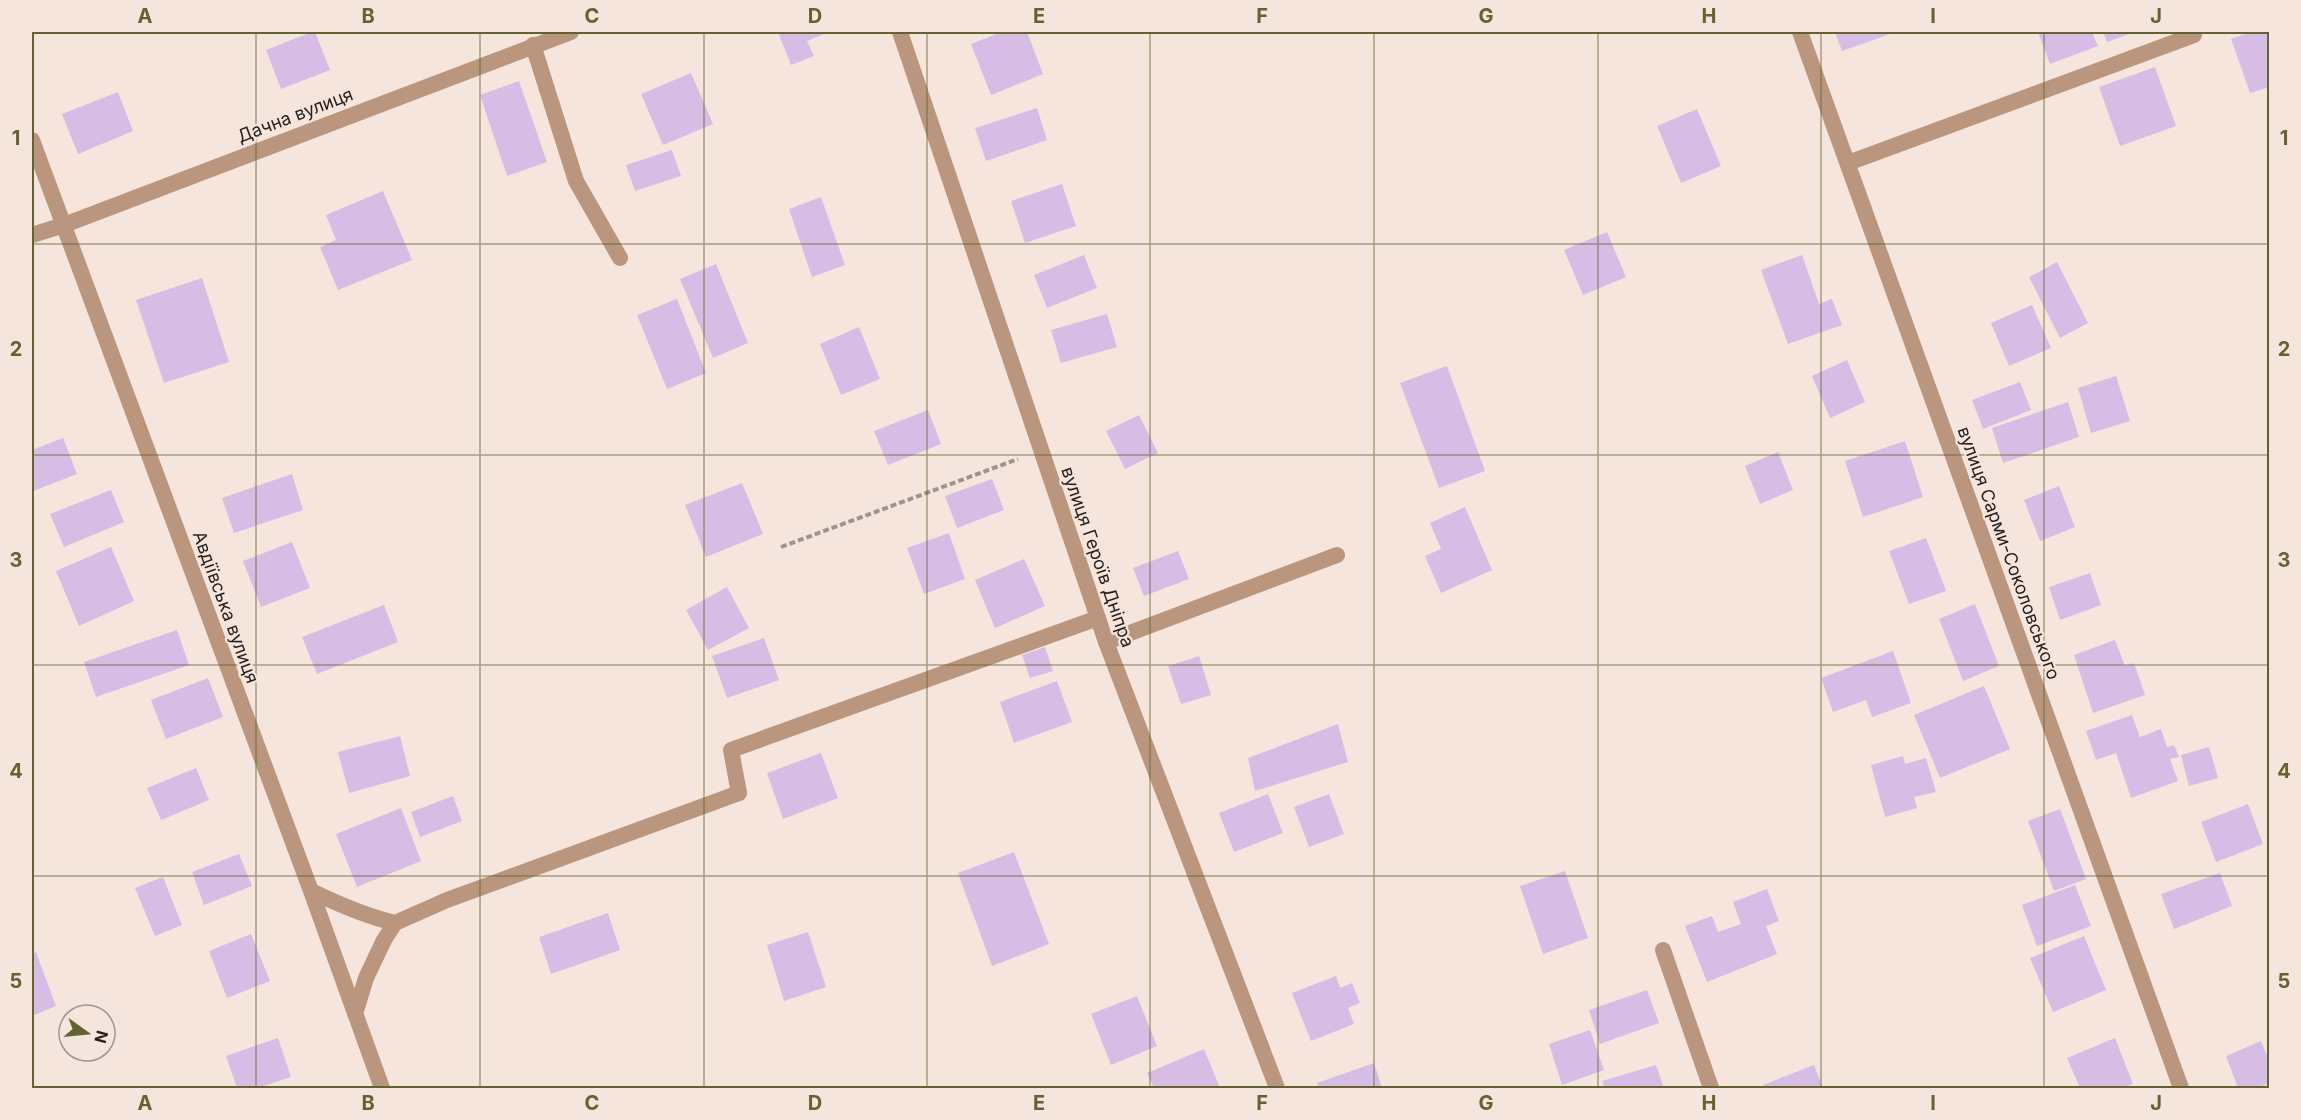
<svg xmlns="http://www.w3.org/2000/svg" width="2301" height="1120" font-family="Inter,sans-serif">
<style>
.building{fill:#d7bde6}
.lines{fill:none;stroke-linecap:round;stroke-linejoin:round}
.path{stroke:#a0938d;stroke-width:4;stroke-dasharray:6 3;stroke-linecap:butt}
.service{stroke:#b9967d;stroke-width:16}
.minor{stroke:#b9967d;stroke-width:16}
.grid{fill:none;stroke:#626330;stroke-width:1.5;stroke-opacity:0.55}
.labels{text-anchor:middle;dominant-baseline:central;stroke-width:4.5;stroke-linejoin:round;paint-order:stroke}
.street-label{font-size:18px;fill:#251f1c;stroke:#f6e5dc}
.neatline{fill:none;stroke:#626330;stroke-width:2}
.grid-label{font-size:20px;text-anchor:middle;font-weight:bold;fill:#626330}
</style>
<rect width="100%" height="100%" fill="#f6e5dc"/>
<path class="building" d="M 312,32 L 315,32 L 330,70 L 281,89 L 266,50 Z
M 778,32 L 829,32 L 807,41 L 814,56 L 791,65 Z
M 1002,32 L 1027,32 L 1043,74 L 991,95 L 971,44 Z
M 1835,32 L 1896,32 L 1842,51 Z
M 2038,32 L 2092,32 L 2098,46 L 2050,64 Z
M 2103,32 L 2135,32 L 2107,42 Z
M 2251,32 L 2270,32 L 2270,87 L 2250,93 L 2231,39 Z
M 2155,67 L 2176,126 L 2120,146 L 2099,87 Z
M 691,73 L 713,124 L 663,145 L 641,94 Z
M 519,81 L 547,162 L 507,176 L 480,95 Z
M 118,92 L 133,131 L 78,154 L 62,114 Z
M 1037,108 L 1047,140 L 986,161 L 975,128 Z
M 1697,109 L 1721,166 L 1681,183 L 1657,126 Z
M 672,150 L 681,176 L 635,191 L 626,165 Z
M 1062,184 L 1076,226 L 1025,243 L 1011,201 Z
M 383,191 L 412,260 L 338,290 L 320,247 L 336,240 L 326,215 Z
M 821,197 L 845,265 L 812,277 L 789,209 Z
M 1607,232 L 1626,277 L 1583,295 L 1564,250 Z
M 1084,255 L 1097,288 L 1047,308 L 1034,275 Z
M 1802,255 L 1819,304 L 1832,299 L 1842,325 L 1788,344 L 1761,270 Z
M 2057,262 L 2088,323 L 2060,338 L 2029,277 Z
M 716,264 L 748,343 L 713,358 L 680,279 Z
M 202,278 L 229,362 L 164,383 L 136,300 Z
M 677,299 L 706,373 L 667,389 L 637,315 Z
M 2032,305 L 2051,348 L 2009,366 L 1991,323 Z
M 1107,314 L 1117,347 L 1061,363 L 1051,330 Z
M 859,327 L 880,379 L 841,395 L 820,344 Z
M 1847,360 L 1865,402 L 1830,418 L 1812,376 Z
M 1447,366 L 1485,471 L 1439,488 L 1400,383 Z
M 2116,376 L 2130,421 L 2091,433 L 2078,388 Z
M 2020,382 L 2031,410 L 1983,429 L 1972,400 Z
M 2068,402 L 2079,437 L 2003,463 L 1992,428 Z
M 928,410 L 941,444 L 888,465 L 874,431 Z
M 1139,415 L 1158,453 L 1125,469 L 1106,431 Z
M 63,438 L 77,474 L 33,491 L 32,450 Z
M 1905,441 L 1923,497 L 1863,517 L 1845,461 Z
M 1778,452 L 1793,490 L 1760,504 L 1745,466 Z
M 292,474 L 303,510 L 234,533 L 222,498 Z
M 992,479 L 1004,510 L 957,528 L 945,496 Z
M 742,483 L 763,534 L 706,557 L 685,505 Z
M 2059,486 L 2075,527 L 2040,541 L 2024,500 Z
M 111,490 L 124,522 L 64,547 L 50,514 Z
M 1465,507 L 1492,570 L 1441,593 L 1425,556 L 1441,549 L 1430,523 Z
M 949,533 L 965,579 L 924,594 L 907,548 Z
M 1926,538 L 1946,591 L 1909,604 L 1889,551 Z
M 292,542 L 310,588 L 261,607 L 243,561 Z
M 111,547 L 134,601 L 79,626 L 56,571 Z
M 1178,551 L 1189,579 L 1144,596 L 1133,568 Z
M 1024,559 L 1045,606 L 995,628 L 975,580 Z
M 2090,573 L 2101,605 L 2060,620 L 2049,587 Z
M 727,587 L 749,628 L 708,650 L 686,610 Z
M 1975,604 L 1999,666 L 1963,681 L 1939,619 Z
M 384,605 L 398,642 L 317,674 L 302,637 Z
M 177,630 L 189,665 L 96,697 L 84,662 Z
M 764,638 L 779,680 L 727,698 L 712,656 Z
M 2115,640 L 2125,666 L 2134,663 L 2145,695 L 2093,713 L 2074,655 Z
M 1045,647 L 1053,671 L 1030,678 L 1022,655 Z
M 1893,651 L 1911,703 L 1872,717 L 1866,700 L 1833,712 L 1821,678 Z
M 1199,656 L 1211,695 L 1181,704 L 1168,666 Z
M 208,678 L 223,717 L 166,739 L 151,700 Z
M 1057,681 L 1072,722 L 1014,743 L 1000,702 Z
M 1984,686 L 2010,749 L 1940,778 L 1914,715 Z
M 2132,715 L 2140,737 L 2161,729 L 2167,747 L 2174,745 L 2179,757 L 2170,759 L 2178,781 L 2131,798 L 2116,753 L 2096,760 L 2086,731 Z
M 1338,724 L 1348,762 L 1255,791 L 1248,758 Z
M 400,736 L 410,776 L 349,793 L 338,752 Z
M 2209,747 L 2218,778 L 2189,786 L 2181,755 Z
M 821,753 L 838,798 L 783,819 L 767,773 Z
M 1903,756 L 1905,764 L 1926,758 L 1936,792 L 1914,797 L 1917,808 L 1885,817 L 1871,765 Z
M 196,768 L 209,800 L 161,820 L 147,788 Z
M 1268,794 L 1283,833 L 1234,852 L 1219,813 Z
M 1329,794 L 1344,834 L 1309,847 L 1294,807 Z
M 453,796 L 462,821 L 420,837 L 411,812 Z
M 2248,804 L 2263,844 L 2216,862 L 2201,822 Z
M 401,808 L 421,861 L 357,887 L 336,834 Z
M 2060,809 L 2086,879 L 2054,891 L 2028,821 Z
M 1014,852 L 1049,944 L 992,966 L 958,873 Z
M 239,854 L 252,886 L 204,905 L 192,872 Z
M 1565,871 L 1588,938 L 1543,954 L 1520,886 Z
M 2220,873 L 2232,906 L 2174,929 L 2161,894 Z
M 163,877 L 182,925 L 155,936 L 135,888 Z
M 2075,885 L 2091,926 L 2037,946 L 2022,905 Z
M 1767,889 L 1779,921 L 1766,926 L 1777,954 L 1707,982 L 1685,926 L 1712,916 L 1718,932 L 1741,924 L 1733,902 Z
M 608,913 L 620,950 L 551,974 L 539,937 Z
M 808,932 L 826,987 L 784,1001 L 767,945 Z
M 251,934 L 270,981 L 227,998 L 209,951 Z
M 2084,936 L 2106,990 L 2053,1012 L 2030,958 Z
M 36,952 L 56,1006 L 32,1016 L 32,954 Z
M 1336,976 L 1340,988 L 1352,983 L 1360,1003 L 1348,1008 L 1354,1024 L 1311,1041 L 1292,993 Z
M 1647,990 L 1659,1023 L 1600,1044 L 1589,1010 Z
M 1137,996 L 1157,1046 L 1111,1065 L 1091,1014 Z
M 1590,1030 L 1604,1070 L 1562,1085 L 1549,1044 Z
M 278,1038 L 291,1077 L 258,1088 L 237,1088 L 226,1056 Z
M 2115,1038 L 2133,1084 L 2123,1088 L 2080,1088 L 2067,1058 Z
M 2261,1041 L 2270,1063 L 2270,1083 L 2256,1088 L 2238,1088 L 2226,1056 Z
M 1204,1049 L 1220,1088 L 1154,1088 L 1147,1073 Z
M 1374,1063 L 1382,1088 L 1319,1088 L 1317,1083 Z
M 1656,1065 L 1664,1088 L 1605,1088 L 1602,1081 Z
M 1814,1065 L 1823,1088 L 1764,1088 L 1763,1085 Z"/>
<g class="lines">
<path class="path" d="M 781,547 L 1018,459"/>
<path class="service" d="M 533,45 L 576,181 L 620,258
M 1848,163 L 2194,35
M 1106,642 L 1337,555
M 739,793 L 731,750 L 1098,618
M 1663,950 L 1711,1088"/>
<path class="minor" d="M 900,32 L 1106,642 L 1277,1088
M 1800,32 L 2181,1088
M 32,140 L 311,891 L 382,1088
M 32,235 L 64,225 L 571,32
M 311,891 C 338,904 365,916 395,923
M 355,1014 L 366,978 L 384,940 L 395,923 L 447,900 L 739,793"/>
</g>
<path class="grid" d="M 256,32 L 256,1088M 480,32 L 480,1088M 704,32 L 704,1088M 927,32 L 927,1088M 1150,32 L 1150,1088M 1374,32 L 1374,1088M 1598,32 L 1598,1088M 1821,32 L 1821,1088M 2044,32 L 2044,1088M 32,244 L 2270,244M 32,455 L 2270,455M 32,665 L 2270,665M 32,876 L 2270,876"/>
<g class="labels">
<g class="street-label">
<text transform="translate(295 115) rotate(-21)">Дачна вулиця</text>
<text transform="translate(2009 553) rotate(70)">вулиця Сарми-Соколовського</text>
<text transform="translate(1098 557) rotate(71)">вулиця Героїв Дніпра</text>
<text transform="translate(226 607) rotate(70)">Авдіївська вулиця</text>
</g>
</g>
<rect width="2301" height="1120" fill="none" stroke="#f6e5dc" stroke-width="66"/>
<g transform="translate(87 1033) rotate(105)"><circle r="28" fill="#f6e5dc" stroke="#a2968f" stroke-width="1.5"/>
<path d="M0-4.5L10 22L0 15L-10 22Z" fill="#626330"/>
<text y="-9" font-size="16" font-weight="bold" text-anchor="middle" fill="#251f1c">N</text>
</g>
<rect x="33" y="33" width="2235" height="1054" class="neatline"/>
<g class="grid-label">
<text x="145" y="23">A</text>
<text x="368" y="23">B</text>
<text x="592" y="23">C</text>
<text x="815" y="23">D</text>
<text x="1039" y="23">E</text>
<text x="1262" y="23">F</text>
<text x="1486" y="23">G</text>
<text x="1709" y="23">H</text>
<text x="1933" y="23">I</text>
<text x="2156" y="23">J</text>
<text x="16" y="145">1</text>
<text x="2284" y="145">1</text>
<text x="16" y="356">2</text>
<text x="2284" y="356">2</text>
<text x="16" y="567">3</text>
<text x="2284" y="567">3</text>
<text x="16" y="778">4</text>
<text x="2284" y="778">4</text>
<text x="16" y="988">5</text>
<text x="2284" y="988">5</text>
<text x="145" y="1110">A</text>
<text x="368" y="1110">B</text>
<text x="592" y="1110">C</text>
<text x="815" y="1110">D</text>
<text x="1039" y="1110">E</text>
<text x="1262" y="1110">F</text>
<text x="1486" y="1110">G</text>
<text x="1709" y="1110">H</text>
<text x="1933" y="1110">I</text>
<text x="2156" y="1110">J</text>
</g>
</svg>
